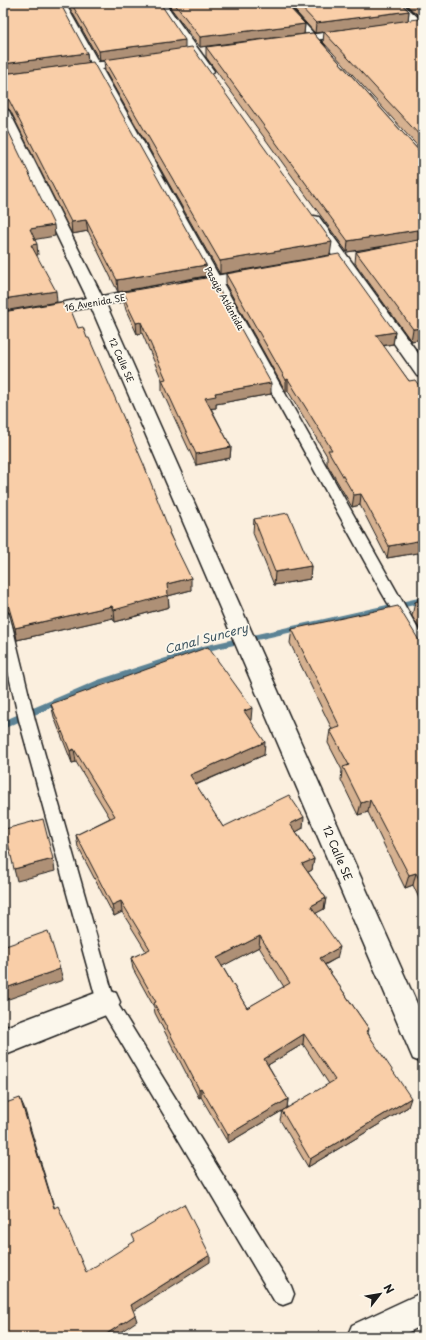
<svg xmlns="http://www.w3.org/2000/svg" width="426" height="1340" font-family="'Playpen Sans',sans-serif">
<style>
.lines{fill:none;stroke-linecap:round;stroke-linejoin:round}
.stream{fill:#5b8395;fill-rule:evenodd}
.lane-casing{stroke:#1c1c1c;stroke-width:3}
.street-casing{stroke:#1c1c1c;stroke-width:3}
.secondary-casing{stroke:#1c1c1c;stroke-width:3}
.primary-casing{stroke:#1c1c1c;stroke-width:3}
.lane{fill:#fbf7ec;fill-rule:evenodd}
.street{fill:#fbf7ec;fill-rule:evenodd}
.secondary{fill:#fbf7ec;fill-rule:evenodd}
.primary{fill:#fbf7ec;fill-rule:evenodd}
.wall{fill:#d6b190;stroke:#1c1c1c;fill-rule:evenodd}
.shaded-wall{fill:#ae9076;stroke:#1c1c1c}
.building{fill:#f9cea8;stroke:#1c1c1c;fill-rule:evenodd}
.labels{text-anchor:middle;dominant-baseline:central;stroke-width:3.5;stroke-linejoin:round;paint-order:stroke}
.far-street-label{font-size:9px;fill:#1c1c1c;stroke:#fbf7ec}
.street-label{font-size:11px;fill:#1c1c1c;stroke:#fbf7ec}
.water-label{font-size:12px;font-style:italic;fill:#415863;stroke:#fbf7ec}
</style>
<rect width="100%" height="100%" fill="#fbefde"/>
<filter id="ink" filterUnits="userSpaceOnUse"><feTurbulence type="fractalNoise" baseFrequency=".025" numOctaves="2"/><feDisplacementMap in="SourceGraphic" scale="8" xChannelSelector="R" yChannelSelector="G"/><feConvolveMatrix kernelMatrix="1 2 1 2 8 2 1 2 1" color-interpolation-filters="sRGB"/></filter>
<g filter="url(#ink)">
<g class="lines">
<path class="stream" d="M 423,597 L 423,603 L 203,652 L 104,684 L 3,729 L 3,721 L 98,680 L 203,646 Z"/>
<defs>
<path id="lane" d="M 57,3 L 65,3 L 423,638 L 423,657 L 418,655 L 382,593 Z
M 278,3 L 286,3 L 325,46 L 325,50 L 319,50 Z
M 3,612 L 8,613 L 10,617 L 35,720 L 114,998 L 291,1286 L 294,1294 L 291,1302 L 283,1305 L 275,1302 L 97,1002 L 19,720 L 3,649 Z"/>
<path id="street" d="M 155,3 L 165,3 L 214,71 L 212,74 L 204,74 Z
M 353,29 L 357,30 L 359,32 L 357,34 L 286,44 L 280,41 L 286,38 Z
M 135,57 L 139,59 L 141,61 L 139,63 L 66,75 L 60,71 L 66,67 Z
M 3,107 L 9,111 L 102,296 L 154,286 L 160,288 L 162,291 L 160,294 L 154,296 L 106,304 L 423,1017 L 423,1063 L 413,1059 L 91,307 L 3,323 L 3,313 L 87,298 L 3,124 Z
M 314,216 L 319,217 L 423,360 L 423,377 L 417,376 L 307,220 L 309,217 Z
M 256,269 L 261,271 L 264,274 L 261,277 L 186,291 L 181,289 L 178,286 L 181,283 L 186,281 Z
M 106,989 L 116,993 L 120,1002 L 116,1011 L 3,1056 L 3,1028 Z"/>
<path id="secondary" d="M 391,3 L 402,3 L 423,22 L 423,31 L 419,30 Z"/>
<path id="primary" d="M 423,1292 L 423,1325 L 399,1337 L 347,1337 L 352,1325 Z"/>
</defs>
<use href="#lane" class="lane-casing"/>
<use href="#street" class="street-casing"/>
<use href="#secondary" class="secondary-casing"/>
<use href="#primary" class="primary-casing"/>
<use href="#lane" class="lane"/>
<use href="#street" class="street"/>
<use href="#secondary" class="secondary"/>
<use href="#primary" class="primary"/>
</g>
<path class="wall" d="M 3,3 L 87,53 L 88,63 L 206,265 L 206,276 L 118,292 L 88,231 L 72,234 L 10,110 L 3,106 Z
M 67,3 L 160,3 L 185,48 L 330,255 L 220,274 L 105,71 L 104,61 L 100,61 Z
M 167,3 L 285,3 L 305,24 L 304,34 L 313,33 L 420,152 L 423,153 L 423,339 L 411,341 L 355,263 L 356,252 L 392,245 L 347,252 L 206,57 L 206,47 L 268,39 L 200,47 Z
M 288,3 L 400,3 L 409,11 L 408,21 L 423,22 L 423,152 L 323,42 L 324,32 L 315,33 Z
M 404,3 L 423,3 L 423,19 Z
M 226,274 L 395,332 L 393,344 L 383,346 L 409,381 L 423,391 L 423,552 L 387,558 L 360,505 L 352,507 L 327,464 L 327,456 L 288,391 L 286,392 L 226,285 Z
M 123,292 L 271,394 L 216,404 L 216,408 L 211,408 L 231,447 L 230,458 L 196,465 L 162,391 L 162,380 L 142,333 L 137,334 L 126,310 L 125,306 L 124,303 Z
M 65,309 L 78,328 L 171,537 L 191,590 L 168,596 L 169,607 L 115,622 L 113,618 L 17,640 L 9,612 L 3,611 L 3,312 Z
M 254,519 L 311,566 L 310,579 L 274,585 L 253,533 Z
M 423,597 L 423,635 L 412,616 L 415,602 L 417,602 L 418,598 Z
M 292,629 L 420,642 L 423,643 L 423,907 L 413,885 L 405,888 L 368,812 L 358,815 L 341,780 L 342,770 L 328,743 L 330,730 L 332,729 L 290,643 Z
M 51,704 L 251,720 L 250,721 L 264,755 L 196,785 L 223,827 L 303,828 L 296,832 L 314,859 L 312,870 L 308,872 L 326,898 L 324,909 L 316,913 L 337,958 L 325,965 L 369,1029 L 368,1033 L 408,1107 L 308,1167 L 280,1120 L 282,1111 L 329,1084 L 303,1044 L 268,1065 L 288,1099 L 287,1108 L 228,1143 L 201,1097 L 199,1098 L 155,1013 L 154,1007 L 133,969 L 131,958 L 146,951 L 122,912 L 114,916 L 78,847 L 76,835 L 110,818 L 76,762 L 72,763 L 54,717 ZM 259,947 L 284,987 L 247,1008 L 222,966 Z"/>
<path class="shaded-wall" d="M 409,11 L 408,21 L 315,33 L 316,23 Z
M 305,24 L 304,34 L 200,47 L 200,37 Z
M 185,40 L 185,50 L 100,61 L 99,51 Z
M 87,53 L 88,63 L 3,74 L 3,64 Z
M 86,220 L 88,231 L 72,234 L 71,222 Z
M 54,225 L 55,236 L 32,240 L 30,229 Z
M 423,229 L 423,240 L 347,252 L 348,241 Z
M 332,242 L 330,255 L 220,274 L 220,261 Z
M 37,244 L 38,255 L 32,256 L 31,245 Z
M 206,265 L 206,276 L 118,292 L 117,280 Z
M 56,291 L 57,302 L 3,311 L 3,299 Z
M 141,322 L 142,333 L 137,334 L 136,323 Z
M 423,328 L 423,339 L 411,341 L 413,329 Z
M 395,332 L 393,344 L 374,347 L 376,335 Z
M 288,379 L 288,391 L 286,392 L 286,380 Z
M 271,383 L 271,394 L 216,404 L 216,408 L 206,409 L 205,398 L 215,393 Z
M 231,447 L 230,458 L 196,465 L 196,454 Z
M 361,494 L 360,505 L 352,507 L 354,495 Z
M 423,540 L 423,552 L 387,558 L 389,546 Z
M 311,566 L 310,579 L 274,585 L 275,572 Z
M 191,578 L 191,590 L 168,596 L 169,607 L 115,622 L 114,610 L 167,584 Z
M 112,606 L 113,618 L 17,640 L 15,628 Z
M 252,708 L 251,720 L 243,724 L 244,711 Z
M 265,742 L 264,755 L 190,787 L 190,775 Z
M 74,749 L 76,762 L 72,763 L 70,751 Z
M 370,800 L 368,812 L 358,815 L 361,803 Z
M 304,817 L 303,828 L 289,836 L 290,824 Z
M 53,859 L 55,871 L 17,881 L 14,869 Z
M 314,859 L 312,870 L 301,876 L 302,864 Z
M 416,873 L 413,885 L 405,888 L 409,875 Z
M 326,898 L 324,909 L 309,917 L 311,906 Z
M 121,901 L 122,912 L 114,916 L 112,905 Z
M 260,936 L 259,947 L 217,969 L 217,958 Z
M 340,947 L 337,958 L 318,968 L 320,958 Z
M 60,969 L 63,980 L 3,1001 L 3,989 Z
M 304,1034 L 303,1044 L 263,1068 L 264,1059 Z
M 201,1088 L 201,1097 L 199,1098 L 199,1089 Z
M 20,1098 L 24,1107 L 57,1216 L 54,1208 Z
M 411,1098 L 408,1107 L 308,1167 L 310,1159 Z
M 288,1099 L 287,1108 L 228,1143 L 228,1135 Z
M 210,1255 L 210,1262 L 132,1312 L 131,1305 Z
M 135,1315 L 137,1321 L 113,1337 L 102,1337 Z"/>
<path class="building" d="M 3,3 L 60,3 L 87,53 L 3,64 Z
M 71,3 L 160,3 L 185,40 L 99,51 Z
M 174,3 L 285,3 L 305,24 L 200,37 Z
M 297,3 L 400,3 L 409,11 L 316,23 Z
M 417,3 L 423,3 L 423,8 Z
M 418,19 L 423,22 L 423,139 L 324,32 Z
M 313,33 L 420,152 L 423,153 L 423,229 L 348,241 L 206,47 Z
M 192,47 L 332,242 L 220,261 L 104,60 Z
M 93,62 L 206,265 L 117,280 L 86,220 L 71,222 L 9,100 L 3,96 L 3,74 Z
M 3,120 L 54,225 L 30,229 L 37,244 L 31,245 L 56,291 L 3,299 Z
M 423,239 L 423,328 L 413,329 L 356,252 Z
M 339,254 L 395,332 L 376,335 L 409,381 L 415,380 L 423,391 L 423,540 L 389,546 L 361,494 L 354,495 L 329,452 L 328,450 L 332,450 L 288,379 L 286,380 L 226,274 Z
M 212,277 L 271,383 L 215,393 L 216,396 L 205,398 L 231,447 L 196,454 L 162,380 L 166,379 L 141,322 L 136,323 L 125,300 L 127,299 L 123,292 Z
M 62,302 L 65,309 L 70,308 L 78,328 L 83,327 L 87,338 L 89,338 L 144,465 L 170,532 L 169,533 L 191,578 L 167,584 L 168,595 L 114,610 L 112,606 L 15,628 L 7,601 L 3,600 L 3,312 Z
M 288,513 L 311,566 L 275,572 L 254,519 Z
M 423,597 L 423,616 L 415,602 L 420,601 L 418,598 Z
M 398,606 L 420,642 L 423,643 L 423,887 L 416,873 L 409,875 L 370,800 L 361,803 L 343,767 L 349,765 L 330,730 L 340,727 L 292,629 Z
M 208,647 L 252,708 L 244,711 L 265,742 L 190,775 L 223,827 L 289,795 L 304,817 L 290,824 L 314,859 L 302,864 L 326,898 L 311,906 L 340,947 L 320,958 L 369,1029 L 366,1031 L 411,1098 L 310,1159 L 282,1111 L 335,1080 L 304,1034 L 264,1059 L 288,1099 L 228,1135 L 201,1088 L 199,1089 L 154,1003 L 156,1002 L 131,958 L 150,949 L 121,901 L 112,905 L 76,835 L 115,816 L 74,749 L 70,751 L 51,704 ZM 260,936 L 290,983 L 247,1008 L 217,958 Z
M 43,819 L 53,859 L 14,869 L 5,829 Z
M 48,931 L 60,969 L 3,989 L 3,947 Z
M 20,1098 L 54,1208 L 58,1206 L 86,1272 L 135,1241 L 132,1235 L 184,1204 L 210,1255 L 131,1305 L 135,1315 L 102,1337 L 35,1337 L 34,1335 L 32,1337 L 3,1337 L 3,1104 Z"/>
</g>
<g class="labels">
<g class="far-street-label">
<text transform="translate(225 298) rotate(61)">Pasaje Atlántida</text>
<text transform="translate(95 302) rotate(-10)">16 Avenida SE</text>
<text transform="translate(122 360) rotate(66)">12 Calle SE</text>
</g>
<g class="street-label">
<text transform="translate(338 853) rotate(67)">12 Calle SE</text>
</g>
<g class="water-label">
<text transform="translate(206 638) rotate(-15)">Canal Suncery</text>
</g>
</g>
<rect width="426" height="1340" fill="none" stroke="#fbf7ec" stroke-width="16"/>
<rect x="8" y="8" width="410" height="1324" fill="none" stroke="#1c1c1c" stroke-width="1.5" filter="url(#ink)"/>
<g transform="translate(380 1294) rotate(59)" stroke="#fbf7ec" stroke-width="3" paint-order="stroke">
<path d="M0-3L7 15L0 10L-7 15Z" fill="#1c1c1c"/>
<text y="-6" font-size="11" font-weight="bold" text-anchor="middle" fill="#1c1c1c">N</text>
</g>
</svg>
